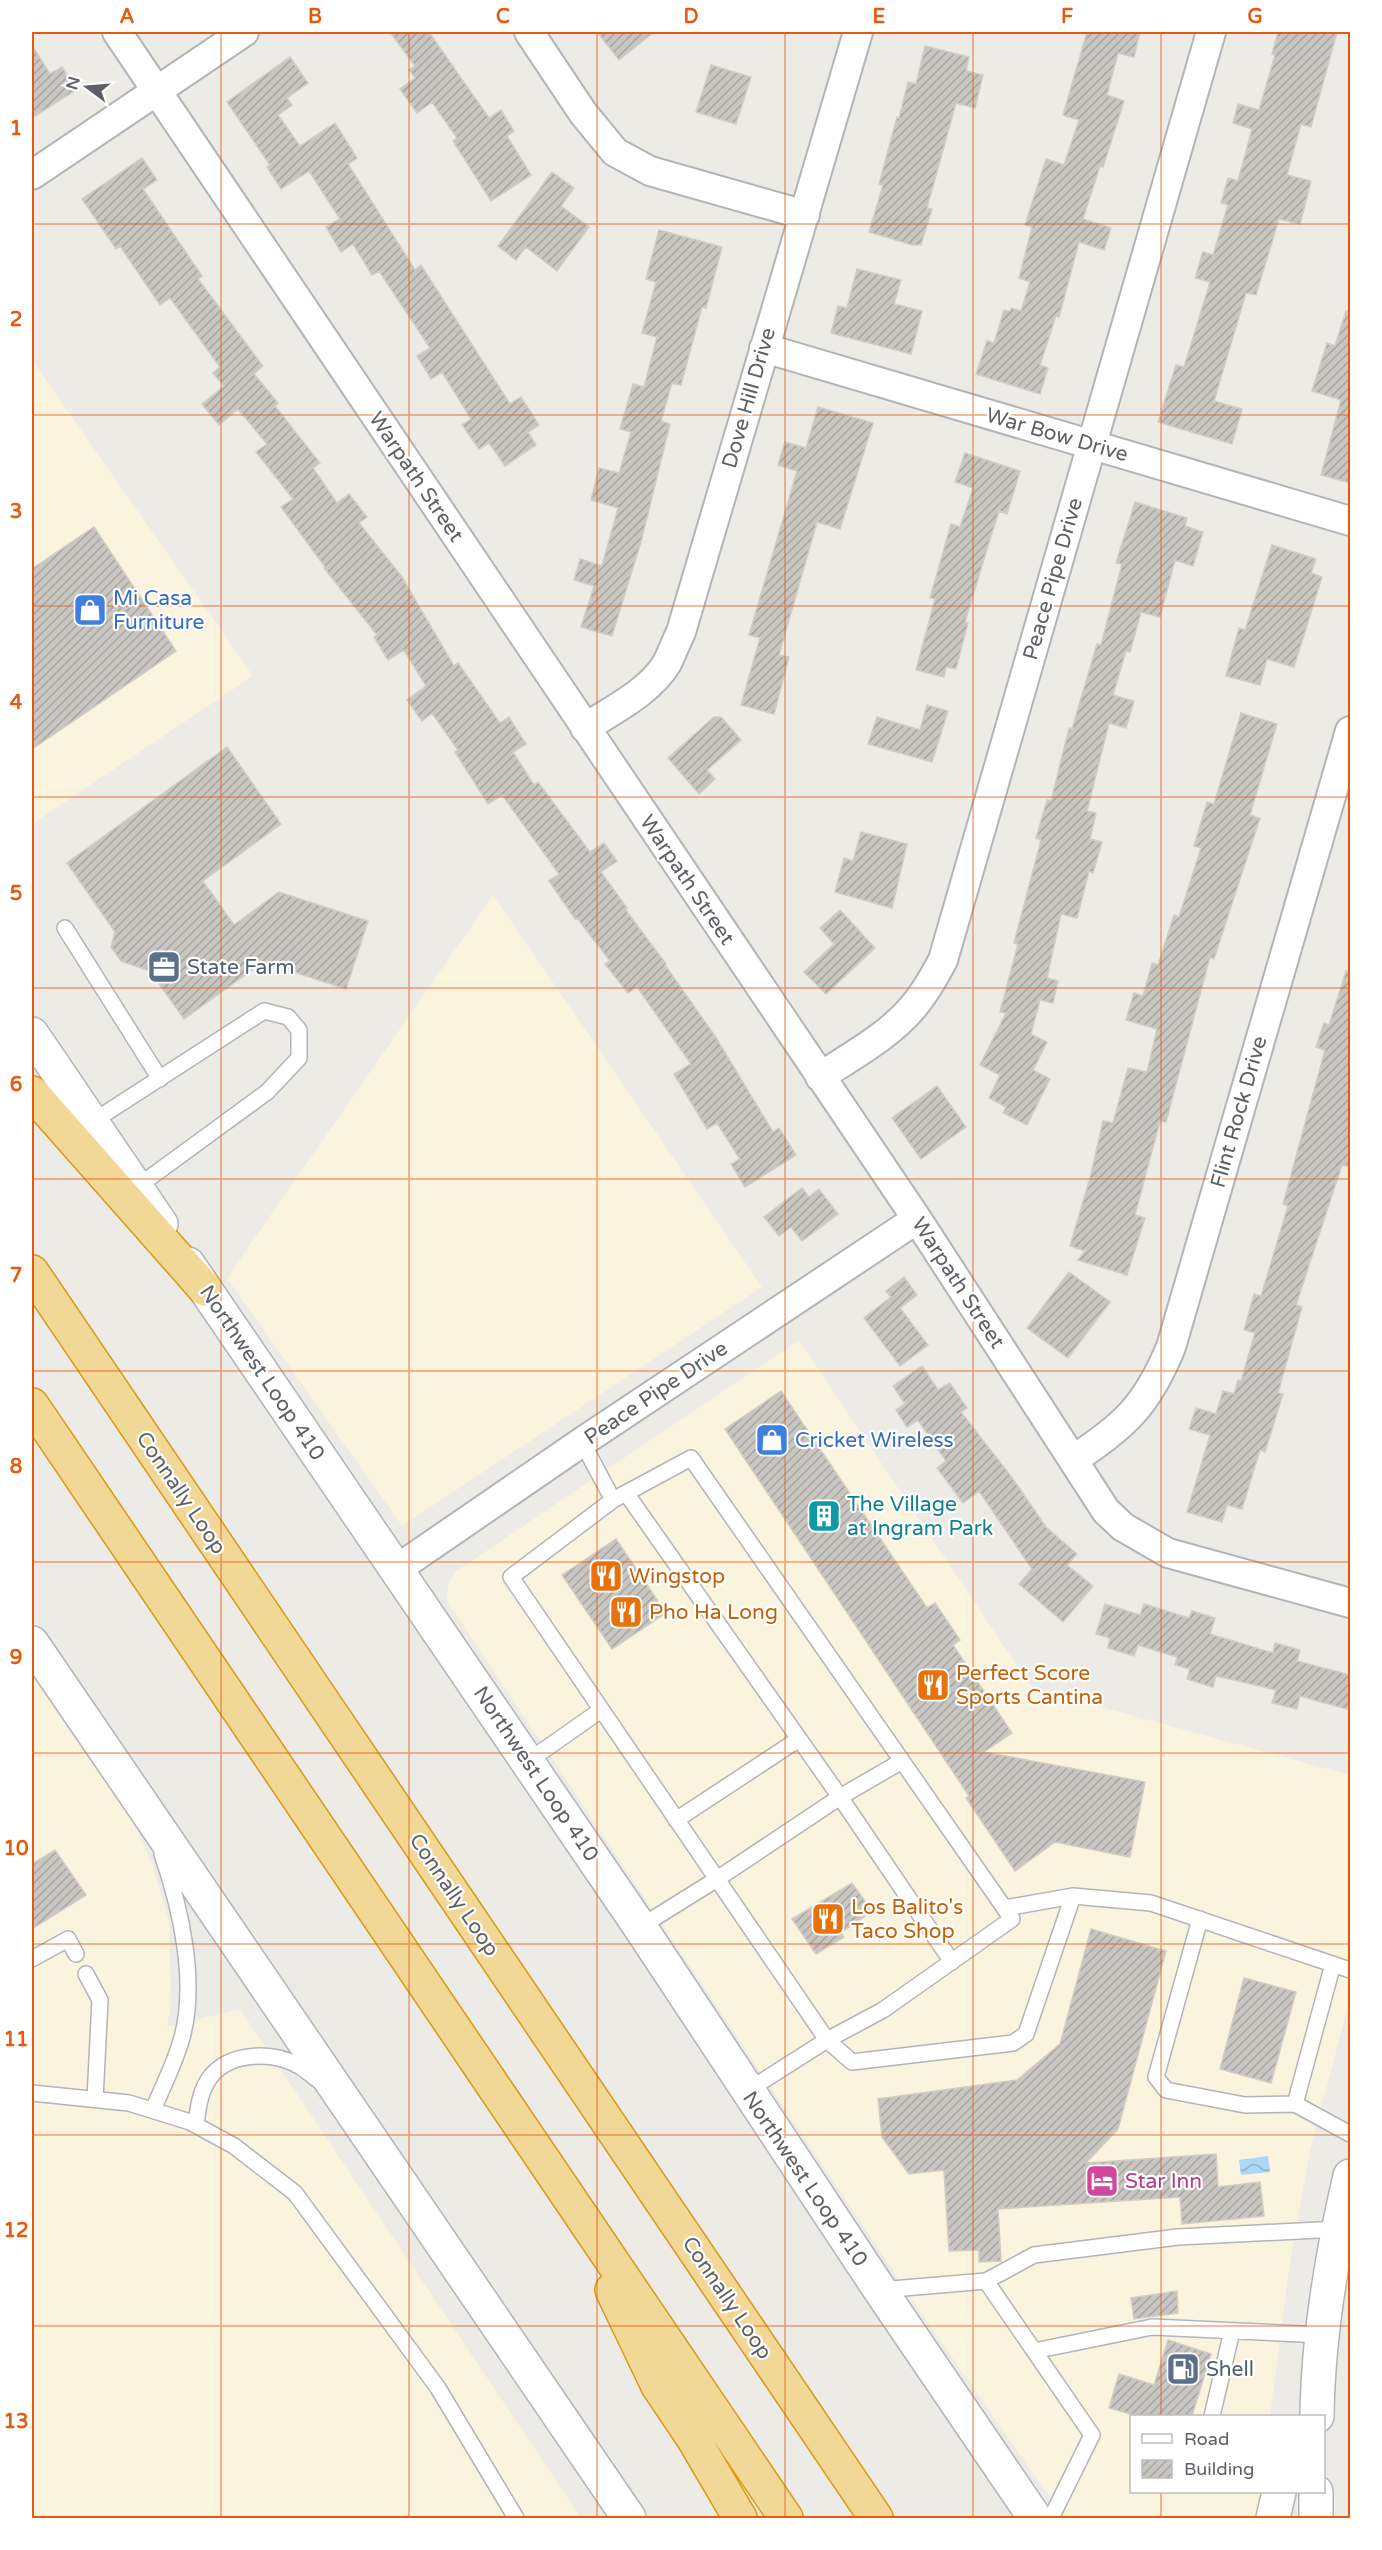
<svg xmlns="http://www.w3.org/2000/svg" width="1382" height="2550" font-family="'Varela Round',sans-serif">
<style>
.commercial{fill:#faf3dd}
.water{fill:url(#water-waves)}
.building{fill:url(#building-hatch);stroke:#d2cdc4;stroke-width:1.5}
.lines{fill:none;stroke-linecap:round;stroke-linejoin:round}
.lane-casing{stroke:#b2b5b8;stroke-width:18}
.street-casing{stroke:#b2b5b8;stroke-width:32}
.secondary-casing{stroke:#b1b4b8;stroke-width:36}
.highway-casing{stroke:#db9817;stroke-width:36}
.lane{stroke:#fff;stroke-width:15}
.street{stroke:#fff;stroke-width:28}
.secondary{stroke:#fff;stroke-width:33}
.highway{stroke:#f2d897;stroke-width:33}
.grid{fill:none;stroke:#e8590c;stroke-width:1.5;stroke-opacity:0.55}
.labels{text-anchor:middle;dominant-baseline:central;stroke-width:4.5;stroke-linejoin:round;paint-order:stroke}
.street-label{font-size:21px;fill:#5d6064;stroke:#fff}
.shop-label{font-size:21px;fill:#366cbe;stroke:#fff;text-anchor:start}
.service-label{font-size:21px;fill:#4e5e75;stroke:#fff;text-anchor:start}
.culture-label{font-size:21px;fill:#0d838f;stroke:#fff;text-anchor:start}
.food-label{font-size:21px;fill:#c56008;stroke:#fff;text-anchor:start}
.hotel-label{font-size:21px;fill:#b23c85;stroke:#fff;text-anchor:start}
.neatline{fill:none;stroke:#e8590c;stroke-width:2}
.grid-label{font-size:20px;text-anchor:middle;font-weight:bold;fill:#e8590c}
</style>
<defs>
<pattern id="water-waves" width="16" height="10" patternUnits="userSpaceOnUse" patternTransform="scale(1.5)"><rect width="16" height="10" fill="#acd8f6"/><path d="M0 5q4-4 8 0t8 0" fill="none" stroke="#8fb3cb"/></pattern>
<pattern id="building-hatch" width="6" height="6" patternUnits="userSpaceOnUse" patternTransform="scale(1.5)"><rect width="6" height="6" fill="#c9c6c2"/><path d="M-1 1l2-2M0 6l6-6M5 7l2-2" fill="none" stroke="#a6a4a1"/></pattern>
</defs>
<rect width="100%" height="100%" fill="#edebe5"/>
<path class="commercial" d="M 32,360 L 253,676 L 32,824 Z
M 493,895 L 762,1287 L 402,1526 L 227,1278 Z
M 799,1340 L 1032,1688 L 1350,1775 L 1350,1999 L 1310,2150 L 1290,2263 L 1270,2416 L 1132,2416 L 1132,2492 L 1261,2492 L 1259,2505 L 1252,2518 L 1068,2518 L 1042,2486 L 917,2307 L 447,1601 L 448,1586 L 455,1572 Z
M 32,1663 L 128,1812 L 153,1866 L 169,1922 L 171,2004 L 167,2027 L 240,2009 L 581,2518 L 32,2518 Z"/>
<path class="water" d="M 1268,2156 L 1270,2172 L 1241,2175 L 1239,2160 Z"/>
<path class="building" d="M 390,32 L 429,32 L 489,118 L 501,110 L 514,131 L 507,136 L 531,175 L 491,201 L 453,141 L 457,138 L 432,102 L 417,113 L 400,89 L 415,78 L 409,70 L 415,66 Z
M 597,32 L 654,32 L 619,60 Z
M 1087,32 L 1140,32 L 1134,57 L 1118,53 L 1107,95 L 1124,101 L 1103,167 L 1100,166 L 1083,219 L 1111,228 L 1104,250 L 1079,242 L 1059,317 L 1056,316 L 1040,365 L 1048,368 L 1040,394 L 976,374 L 987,341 L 994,343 L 1004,310 L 1010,311 L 1011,308 L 1021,311 L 1030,282 L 1019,278 L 1032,227 L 1025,225 L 1046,159 L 1064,165 L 1079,120 L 1063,115 Z
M 1278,32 L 1337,32 L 1311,127 L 1301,124 L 1287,175 L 1311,181 L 1300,224 L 1279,219 L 1256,295 L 1246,293 L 1214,401 L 1242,409 L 1232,444 L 1158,422 L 1176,365 L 1184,367 L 1210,282 L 1195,278 L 1203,252 L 1213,255 L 1228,205 L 1221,203 L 1228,178 L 1238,181 L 1252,129 L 1233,123 L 1238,104 L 1259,110 L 1275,55 L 1272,54 Z
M 32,45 L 50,74 L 62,67 L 76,90 L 32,118 Z
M 925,46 L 969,57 L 966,71 L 983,75 L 975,108 L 956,103 L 927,208 L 932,209 L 921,245 L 912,245 L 869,232 L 883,185 L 879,184 L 897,117 L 899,118 L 908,82 L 916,84 Z
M 290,57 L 308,83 L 287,98 L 292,105 L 278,115 L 300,146 L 335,123 L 357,158 L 348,164 L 415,270 L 421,265 L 510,404 L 521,397 L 539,425 L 528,432 L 536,445 L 505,466 L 489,443 L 479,449 L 462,425 L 471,419 L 442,372 L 431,379 L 417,356 L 430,348 L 379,271 L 372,275 L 353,244 L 341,252 L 326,227 L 340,219 L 309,171 L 281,189 L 267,167 L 270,165 L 227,102 Z
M 711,65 L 751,77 L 736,124 L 696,112 Z
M 142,158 L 157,180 L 143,189 L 202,276 L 198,279 L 263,366 L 254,374 L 278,403 L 275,406 L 320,463 L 313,468 L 337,503 L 349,494 L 367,517 L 359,523 L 402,577 L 454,666 L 458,663 L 500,723 L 509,717 L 526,744 L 513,752 L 534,785 L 538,782 L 590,852 L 604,843 L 617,861 L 601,872 L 627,908 L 625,909 L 666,964 L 665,965 L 715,1036 L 773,1132 L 779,1128 L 796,1155 L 745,1187 L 731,1164 L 740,1159 L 717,1123 L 707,1129 L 674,1074 L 691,1064 L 637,987 L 628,993 L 605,964 L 610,961 L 577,918 L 575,919 L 549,881 L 559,874 L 502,795 L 488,804 L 455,752 L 458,750 L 432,713 L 422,721 L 407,700 L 426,686 L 404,650 L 388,660 L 374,637 L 377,635 L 324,568 L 325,567 L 281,507 L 293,499 L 256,452 L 267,444 L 238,409 L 219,425 L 202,404 L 224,386 L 213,373 L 220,367 L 170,298 L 160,305 L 120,246 L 116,249 L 82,199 Z
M 552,172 L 574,188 L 561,206 L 589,227 L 557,271 L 526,247 L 516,260 L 498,246 Z
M 659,230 L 722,247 L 706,308 L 702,307 L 681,385 L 672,383 L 661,421 L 670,424 L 641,542 L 612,636 L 581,627 L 594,586 L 574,580 L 580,559 L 602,566 L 618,508 L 591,500 L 599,468 L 619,473 L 631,432 L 620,429 L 633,384 L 644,387 L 657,337 L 642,333 L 656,282 L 646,279 Z
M 857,269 L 901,280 L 894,304 L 922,311 L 911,354 L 831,333 L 838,306 L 847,308 Z
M 1346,311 L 1350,312 L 1350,483 L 1321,475 L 1341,400 L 1312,391 L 1327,343 L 1335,346 Z
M 818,407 L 873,423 L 840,529 L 817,522 L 779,655 L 789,657 L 774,714 L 741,705 L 760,638 L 749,635 L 797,471 L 778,465 L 785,442 L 806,448 Z
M 965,453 L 1020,471 L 1007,514 L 999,511 L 988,546 L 965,622 L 968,623 L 956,669 L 946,667 L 944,677 L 916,670 L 935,599 L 930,598 L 951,524 L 960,527 L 973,488 L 955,482 Z
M 1135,502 L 1187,518 L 1185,526 L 1203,532 L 1193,566 L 1175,560 L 1160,617 L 1141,612 L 1130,652 L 1126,651 L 1113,695 L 1134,701 L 1126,728 L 1109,723 L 1087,811 L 1096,813 L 1090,839 L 1102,842 L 1093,873 L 1089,871 L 1077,918 L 1061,914 L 1047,978 L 1058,981 L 1053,1003 L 1040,1000 L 1031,1034 L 1047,1042 L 1033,1070 L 1050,1079 L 1027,1125 L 1003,1113 L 1006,1107 L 989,1098 L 1000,1075 L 980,1065 L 1006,1013 L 1000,1012 L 1018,944 L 1014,943 L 1041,840 L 1036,838 L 1047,800 L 1051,801 L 1069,728 L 1072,729 L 1097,644 L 1101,645 L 1122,564 L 1116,563 Z
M 94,527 L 176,651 L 32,749 L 32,569 Z
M 1272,545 L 1316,559 L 1311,573 L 1322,577 L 1294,667 L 1267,659 L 1260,685 L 1226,676 L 1239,628 L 1245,630 Z
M 927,705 L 948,711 L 932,762 L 868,744 L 877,717 L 920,730 Z
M 1241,713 L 1277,724 L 1250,815 L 1260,818 L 1214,959 L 1210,957 L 1166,1122 L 1160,1121 L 1135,1215 L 1145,1218 L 1127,1275 L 1078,1260 L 1085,1251 L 1070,1246 L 1091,1174 L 1103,1121 L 1113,1123 L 1128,1068 L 1147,1072 L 1157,1029 L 1126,1020 L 1134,993 L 1143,996 L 1152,963 L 1158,965 L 1174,915 L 1179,917 L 1201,848 L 1194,846 L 1207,802 L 1214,804 Z
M 714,717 L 721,717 L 741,740 L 707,770 L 715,779 L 699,794 L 668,758 Z
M 227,747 L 281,824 L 203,881 L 234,925 L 279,892 L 368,921 L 346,989 L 263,962 L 184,1019 L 150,971 L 121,961 L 111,947 L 115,932 L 67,863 Z
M 861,832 L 907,844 L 892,908 L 835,892 L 844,858 L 853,861 Z
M 840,910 L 875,948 L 826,994 L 804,972 L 834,944 L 820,928 Z
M 1346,971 L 1350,972 L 1350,1167 L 1342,1165 L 1296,1305 L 1302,1307 L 1278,1393 L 1283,1394 L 1265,1452 L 1260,1450 L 1242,1509 L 1227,1505 L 1222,1522 L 1187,1512 L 1210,1435 L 1189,1429 L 1196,1408 L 1216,1414 L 1223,1391 L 1234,1394 L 1238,1380 L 1241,1381 L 1255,1333 L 1244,1330 L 1254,1294 L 1261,1296 L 1288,1206 L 1283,1204 L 1325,1050 L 1316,1047 L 1324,1023 L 1329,1025 Z
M 937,1086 L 966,1127 L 921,1159 L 892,1118 Z
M 802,1188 L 809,1197 L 819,1189 L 838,1214 L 802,1241 L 791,1227 L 779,1236 L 764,1217 Z
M 1069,1272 L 1110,1302 L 1068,1358 L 1027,1328 Z
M 904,1277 L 917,1295 L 900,1308 L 928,1345 L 900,1366 L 864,1318 L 891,1297 L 886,1291 Z
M 922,1366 L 938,1390 L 950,1383 L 967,1408 L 961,1412 L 1013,1479 L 1046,1527 L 1077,1554 L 1067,1565 L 1093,1586 L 1063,1622 L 1019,1584 L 1032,1569 L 979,1491 L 963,1503 L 937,1468 L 946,1461 L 918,1420 L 907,1427 L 896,1410 L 905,1404 L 893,1386 Z
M 781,1391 L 927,1608 L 935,1603 L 960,1640 L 953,1645 L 1012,1733 L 984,1752 L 1145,1782 L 1130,1857 L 1055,1842 L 1015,1871 L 966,1798 L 969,1796 L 725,1429 Z
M 616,1539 L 666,1613 L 612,1649 L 562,1575 Z
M 1105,1604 L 1140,1615 L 1144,1604 L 1189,1618 L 1192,1611 L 1215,1618 L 1210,1634 L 1273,1653 L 1275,1643 L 1300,1650 L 1297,1661 L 1350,1675 L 1350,1710 L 1300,1696 L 1297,1709 L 1272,1703 L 1276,1690 L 1216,1676 L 1213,1687 L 1187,1679 L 1190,1669 L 1175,1665 L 1177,1657 L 1138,1645 L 1134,1656 L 1108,1648 L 1110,1638 L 1096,1634 Z
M 55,1850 L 86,1895 L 32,1929 L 32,1864 Z
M 852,1883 L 872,1911 L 841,1933 L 844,1937 L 816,1954 L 792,1919 Z
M 1091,1929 L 1166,1951 L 1118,2129 L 1086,2163 L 1216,2154 L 1218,2187 L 1260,2182 L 1264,2216 L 1182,2224 L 1180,2197 L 998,2209 L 1001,2261 L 979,2262 L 979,2250 L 949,2251 L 944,2170 L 909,2174 L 882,2137 L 878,2099 L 1017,2080 L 1060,2044 Z
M 1244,1978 L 1296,1992 L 1271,2083 L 1220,2069 Z
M 1177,2291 L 1178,2313 L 1134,2319 L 1131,2298 Z
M 1168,2340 L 1211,2354 L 1192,2416 L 1137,2416 L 1109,2408 L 1119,2374 L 1154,2385 Z"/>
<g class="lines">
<defs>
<path id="lane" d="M 65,928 L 160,1079
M 92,1122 L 264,1011 L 288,1017 L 299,1030 L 299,1058 L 267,1092 L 137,1187
M 582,1442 L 613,1500 L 691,1458 L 1012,1919 L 883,2010 L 827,2040 L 747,2091
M 626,1493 L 840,1797 L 952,1962
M 613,1500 L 511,1577 L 717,1879 L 640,1927
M 902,1761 L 840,1797 L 717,1879 L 827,2040 L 852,2062 L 1013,2043 L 1026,2034 L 1073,1896
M 527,1762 L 601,1710
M 676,1820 L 799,1739
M 1005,1908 L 1073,1896 L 1151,1903 L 1350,1970
M 1200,1919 L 1156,2077 L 1166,2090 L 1245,2105 L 1295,2104
M 32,1959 L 68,1939 L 76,1954
M 1333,1964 L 1295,2104 L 1350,2134
M 86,1974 L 100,2000 L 95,2099
M 32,2093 L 129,2103 L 190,2122 L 234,2146 L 295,2193 L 438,2388 L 516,2518
M 153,2110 C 162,2088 174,2065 181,2041 C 198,1984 181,1909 162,1854
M 196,2125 C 198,2108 200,2090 211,2076 C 231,2052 273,2051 299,2066 C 306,2070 312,2076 318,2080
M 986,2281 L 1034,2255 L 1178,2237 L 1338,2229
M 880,2290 L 986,2281 L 1092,2435 L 1051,2518
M 1034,2351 L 1152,2327 L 1323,2335
M 1212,2416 L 1232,2331"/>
<path id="street" d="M 117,32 L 917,1219 L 1106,1511 L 1123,1527 L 1168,1553 L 1350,1603
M 529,32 L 583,113 L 615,152 L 650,171 L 805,215
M 32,175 L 244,32
M 764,348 L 1350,521
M 585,728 C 612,710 650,692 667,663 C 672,653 676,642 681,632 L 858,32
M 820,1077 C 851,1056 889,1036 913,1007 C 925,993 934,977 943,960 L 1211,32
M 1073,1460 C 1126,1424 1146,1407 1171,1347 L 1350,731
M 397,1569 L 582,1442 L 917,1219"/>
<path id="secondary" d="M 32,1034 L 161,1224
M 188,1264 L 640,1927 L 880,2290 L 1035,2518
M 32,1643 L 629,2518
M 1317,2416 C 1318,2336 1332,2254 1350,2176
M 1273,2518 L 1279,2492
M 1316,2518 L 1316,2492"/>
<path id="highway" d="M 32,1093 L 205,1289
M 32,1272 L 876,2518
M 32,1405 L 786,2518
M 612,2290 L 658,2386 L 693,2438 L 740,2518"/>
</defs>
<use href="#lane" class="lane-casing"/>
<use href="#street" class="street-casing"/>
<use href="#secondary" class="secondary-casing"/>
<use href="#highway" class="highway-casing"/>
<use href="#lane" class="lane"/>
<use href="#street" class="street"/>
<use href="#secondary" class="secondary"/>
<use href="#highway" class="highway"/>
</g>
<path class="grid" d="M 221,32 L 221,2518M 409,32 L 409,2518M 597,32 L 597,2518M 785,32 L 785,2518M 973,32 L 973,2518M 1161,32 L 1161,2416M 32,224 L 1350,224M 32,415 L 1350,415M 32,606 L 1350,606M 32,797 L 1350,797M 32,988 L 1350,988M 32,1179 L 1350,1179M 32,1371 L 1350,1371M 32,1562 L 1350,1562M 32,1753 L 1350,1753M 32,1944 L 1350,1944M 32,2135 L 1350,2135M 32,2326 L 1350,2326M 1161,2492 L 1161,2518"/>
<defs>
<symbol id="shop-square" viewBox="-11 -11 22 22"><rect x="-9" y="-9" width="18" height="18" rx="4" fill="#3f7fe0" stroke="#fff"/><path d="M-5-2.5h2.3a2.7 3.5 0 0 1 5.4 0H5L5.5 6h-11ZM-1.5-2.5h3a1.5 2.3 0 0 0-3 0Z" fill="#fff"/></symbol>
<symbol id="office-square" viewBox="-11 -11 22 22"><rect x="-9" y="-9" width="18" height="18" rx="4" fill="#5c6f8a" stroke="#fff"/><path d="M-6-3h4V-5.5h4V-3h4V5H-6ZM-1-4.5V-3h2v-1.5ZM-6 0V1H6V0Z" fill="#fff"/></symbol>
<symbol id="building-square" viewBox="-11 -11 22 22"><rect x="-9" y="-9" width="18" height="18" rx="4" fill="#0f9aa8" stroke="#fff"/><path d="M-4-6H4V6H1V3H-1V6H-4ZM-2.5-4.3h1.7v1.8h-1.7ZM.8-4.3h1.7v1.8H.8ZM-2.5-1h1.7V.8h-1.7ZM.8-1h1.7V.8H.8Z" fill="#fff"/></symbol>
<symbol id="restaurant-square" viewBox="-11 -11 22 22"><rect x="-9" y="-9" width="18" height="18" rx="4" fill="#e8710a" stroke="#fff"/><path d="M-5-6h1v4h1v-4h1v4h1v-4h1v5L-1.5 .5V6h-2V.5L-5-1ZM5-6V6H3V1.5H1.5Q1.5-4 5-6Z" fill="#fff"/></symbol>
<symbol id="hotel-square" viewBox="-11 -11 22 22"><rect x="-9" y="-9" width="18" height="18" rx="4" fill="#d1479c" stroke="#fff"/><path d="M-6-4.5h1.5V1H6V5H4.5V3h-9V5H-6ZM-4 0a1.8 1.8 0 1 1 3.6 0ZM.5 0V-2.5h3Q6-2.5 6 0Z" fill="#fff"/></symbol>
<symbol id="fuel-square" viewBox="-11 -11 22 22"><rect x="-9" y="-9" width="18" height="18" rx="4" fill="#5c6f8a" stroke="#fff"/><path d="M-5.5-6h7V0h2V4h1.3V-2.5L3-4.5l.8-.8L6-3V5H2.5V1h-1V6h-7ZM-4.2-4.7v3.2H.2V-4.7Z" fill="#fff"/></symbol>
</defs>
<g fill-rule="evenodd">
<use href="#shop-square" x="71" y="591" width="38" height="38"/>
<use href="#office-square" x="145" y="948" width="38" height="38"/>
<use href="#shop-square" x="753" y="1421" width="38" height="38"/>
<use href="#building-square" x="805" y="1497" width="38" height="38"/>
<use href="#restaurant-square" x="587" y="1557" width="38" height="38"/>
<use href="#restaurant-square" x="607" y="1593" width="38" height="38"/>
<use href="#restaurant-square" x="914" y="1666" width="38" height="38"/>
<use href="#restaurant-square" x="809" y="1900" width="38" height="38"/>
<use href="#hotel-square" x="1083" y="2162" width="38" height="38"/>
<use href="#fuel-square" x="1164" y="2350" width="38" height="38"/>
</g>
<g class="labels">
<g class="street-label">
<text transform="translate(749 398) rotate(-74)">Dove Hill Drive</text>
<text transform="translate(1057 435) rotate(16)">War Bow Drive</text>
<text transform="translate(416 477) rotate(56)">Warpath Street</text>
<text transform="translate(1053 579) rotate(-74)">Peace Pipe Drive</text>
<text transform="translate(687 880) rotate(56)">Warpath Street</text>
<text transform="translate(1239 1112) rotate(-74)">Flint Rock Drive</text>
<text transform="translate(958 1283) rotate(57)">Warpath Street</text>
<text transform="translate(262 1373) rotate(56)">Northwest Loop 410</text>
<text transform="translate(656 1393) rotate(-34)">Peace Pipe Drive</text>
<text transform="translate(181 1493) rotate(56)">Connally Loop</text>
<text transform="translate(536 1774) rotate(56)">Northwest Loop 410</text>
<text transform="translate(454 1895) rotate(56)">Connally Loop</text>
<text transform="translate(805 2179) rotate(56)">Northwest Loop 410</text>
<text transform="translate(727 2298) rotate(56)">Connally Loop</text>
</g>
<g class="shop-label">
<text x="113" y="598">Mi Casa<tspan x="113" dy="24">Furniture</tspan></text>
<text x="795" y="1440">Cricket Wireless</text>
</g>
<g class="service-label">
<text x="187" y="967">State Farm</text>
<text x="1206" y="2369">Shell</text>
</g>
<g class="culture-label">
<text x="847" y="1504">The Village<tspan x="847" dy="24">at Ingram Park</tspan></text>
</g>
<g class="food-label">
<text x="629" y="1576">Wingstop</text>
<text x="649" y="1612">Pho Ha Long</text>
<text x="956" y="1673">Perfect Score<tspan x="956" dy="24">Sports Cantina</tspan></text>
<text x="851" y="1907">Los Balito's<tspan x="851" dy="24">Taco Shop</tspan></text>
</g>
<g class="hotel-label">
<text x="1125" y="2181">Star Inn</text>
</g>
</g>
<rect width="1382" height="2550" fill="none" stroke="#ffffff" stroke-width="66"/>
<rect x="1130" y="2415" width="195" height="78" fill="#ffffff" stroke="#bebfc1" stroke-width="1.5"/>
<rect x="1142" y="2434" width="30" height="9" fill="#ffffff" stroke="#bebfc1" stroke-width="1.5"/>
<text x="1184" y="2445" font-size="18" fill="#5d6064">Road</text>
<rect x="1142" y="2460" width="30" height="18" fill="url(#building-hatch)" stroke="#bebfc1" stroke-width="1.5"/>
<text x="1184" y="2475" font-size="18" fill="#5d6064">Building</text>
<g transform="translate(87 87) rotate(286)" stroke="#ffffff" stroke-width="4.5" paint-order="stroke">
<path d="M0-4.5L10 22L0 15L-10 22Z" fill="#5d6064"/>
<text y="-9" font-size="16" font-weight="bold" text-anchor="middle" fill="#5d6064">N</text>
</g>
<rect x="33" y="33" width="1316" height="2484" class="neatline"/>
<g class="grid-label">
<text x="127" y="23">A</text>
<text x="315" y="23">B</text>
<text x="503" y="23">C</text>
<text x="691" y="23">D</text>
<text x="879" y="23">E</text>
<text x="1067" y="23">F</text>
<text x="1255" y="23">G</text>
<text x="16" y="135">1</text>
<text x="16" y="326">2</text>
<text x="16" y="518">3</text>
<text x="16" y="709">4</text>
<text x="16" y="900">5</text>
<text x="16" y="1091">6</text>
<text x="16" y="1282">7</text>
<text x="16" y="1473">8</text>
<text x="16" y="1664">9</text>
<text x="16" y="1855">10</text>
<text x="16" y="2046">11</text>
<text x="16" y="2237">12</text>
<text x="16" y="2428">13</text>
</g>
</svg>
